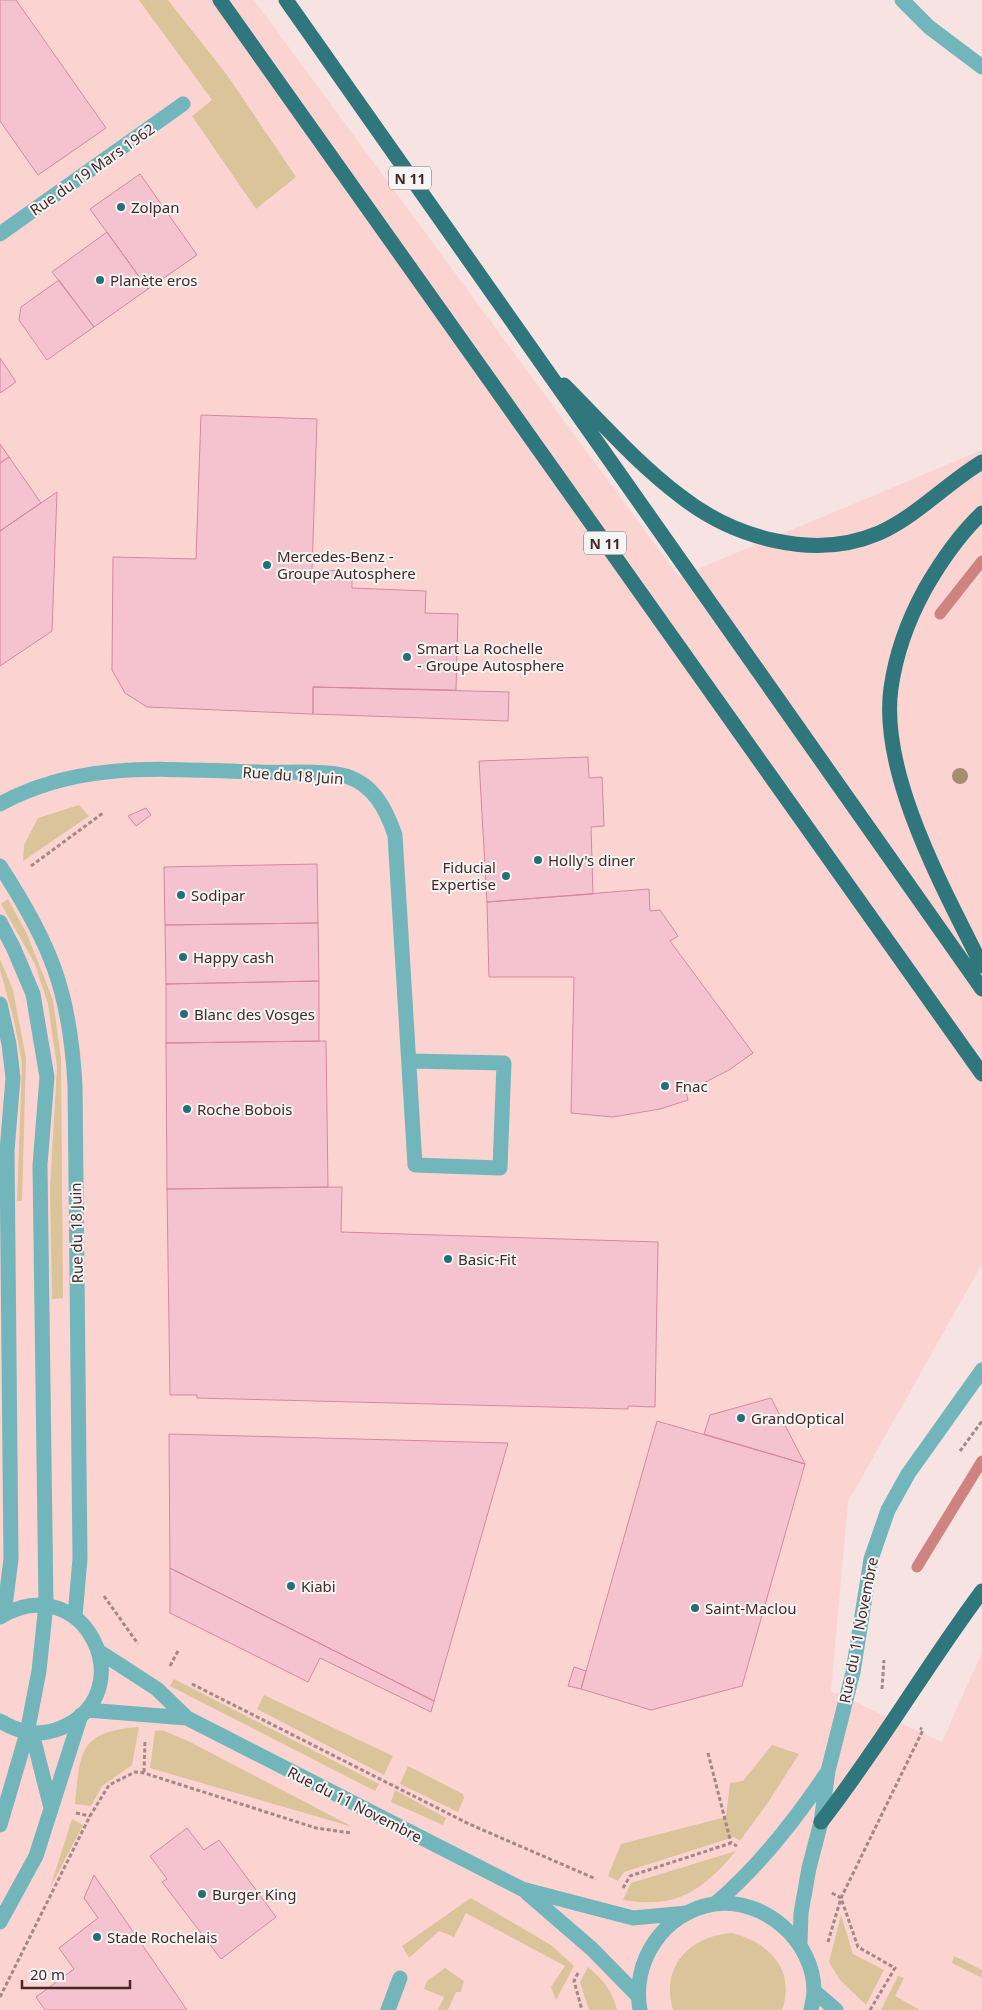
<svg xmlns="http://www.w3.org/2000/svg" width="982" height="2010" font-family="'Noto Sans',sans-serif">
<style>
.built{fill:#fbd4d2}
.green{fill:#dbc39a}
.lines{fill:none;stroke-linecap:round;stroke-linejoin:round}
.stream{stroke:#cf8381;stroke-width:11}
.building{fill:#f5c3d0;stroke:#d6879e}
.path{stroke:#a28887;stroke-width:3;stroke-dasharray:4 2.5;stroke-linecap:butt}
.service{stroke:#72b6bb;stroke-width:15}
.minor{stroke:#72b6bb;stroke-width:15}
.tertiary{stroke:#72b6bb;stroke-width:15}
.trunk{stroke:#2f777c;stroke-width:15}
.tree{fill:#a48d70}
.poi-dot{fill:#257075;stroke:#f5f5f5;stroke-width:2}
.labels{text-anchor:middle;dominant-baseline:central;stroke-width:4;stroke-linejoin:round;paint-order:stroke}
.shield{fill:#f5f5f5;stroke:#7c6565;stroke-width:1}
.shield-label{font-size:14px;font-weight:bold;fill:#482727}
.street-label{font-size:15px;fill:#482727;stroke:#f5f5f5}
.poi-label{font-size:15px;fill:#482727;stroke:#f5f5f5;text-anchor:start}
</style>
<rect width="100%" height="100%" fill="#f6e3e2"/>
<path class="built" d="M 0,0 L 254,0 L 679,577 L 982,450 L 982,1264 L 848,1502 L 831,1691 L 942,1742 L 982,1652 L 982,2010 L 0,2010 Z"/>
<path class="green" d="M 139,0 L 168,0 L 227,75 L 296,177 L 256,209 L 192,116 L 212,100 Z
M 79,805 L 89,816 L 23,861 L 24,845 L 38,818 Z
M 8,899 L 27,934 L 53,1000 L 61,1058 L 63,1298 L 52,1299 L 50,1188 L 57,1067 L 48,1004 L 35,964 L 1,904 Z
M 0,959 L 13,990 L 26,1058 L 22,1201 L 17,1201 L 22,1063 L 14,1020 L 0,970 Z
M 174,1679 L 379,1784 L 375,1791 L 170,1686 Z
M 264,1695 L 393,1756 L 384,1775 L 257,1709 Z
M 139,1727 L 132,1765 L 102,1786 L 91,1806 L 75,1804 C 80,1752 79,1731 139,1727 Z
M 162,1730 L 190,1742 L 353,1827 L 150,1768 L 155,1731 Z
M 772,1745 L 799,1754 L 769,1801 L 740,1841 L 734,1837 L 624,1872 L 618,1881 L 608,1876 L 621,1844 L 726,1817 L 730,1783 L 743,1781 Z
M 408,1766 L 463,1794 L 464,1798 L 458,1812 L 400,1784 Z
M 395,1790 L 446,1818 L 443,1825 L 391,1802 Z
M 72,1819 L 83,1825 L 50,1888 Z
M 736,1851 C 702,1891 677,1909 623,1900 L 631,1883 Z
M 471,1898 L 551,1945 L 574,1966 L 556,2000 L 551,1987 L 565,1966 L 466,1913 L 454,1937 L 439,1931 L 409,1958 L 402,1946 Z
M 841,1915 L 853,1954 L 884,1970 L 866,2005 L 840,1980 L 829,1962 Z
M 732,1933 C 769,1942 796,1970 782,2010 L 673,2010 C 660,1966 690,1936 732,1933 Z
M 954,1956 L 982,1970 L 982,1978 L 952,1963 Z
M 588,1967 C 603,1979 613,1992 617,2010 L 589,2010 L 580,1982 Z
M 445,1968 L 464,1981 L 461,1992 L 456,1992 L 448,2010 L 438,2010 L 444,1997 L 424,1989 L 427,1981 Z
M 898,1976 L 904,1978 L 895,1996 L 920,2010 L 881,2010 Z"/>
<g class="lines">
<path class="stream" d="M 940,614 L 982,561
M 917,1567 L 982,1461"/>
</g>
<path class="building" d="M 0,0 L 16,0 L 106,128 L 38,175 L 0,121 Z
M 140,174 L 197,255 L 148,289 L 90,209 Z
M 107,232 L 148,289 L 94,327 L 52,272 Z
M 59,280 L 94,327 L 47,360 L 19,320 L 21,307 Z
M 0,358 L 16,382 L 0,393 Z
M 201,415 L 317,419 L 312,570 L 352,571 L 352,588 L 426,591 L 425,613 L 458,614 L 456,690 L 313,687 L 313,714 L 147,707 L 125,693 L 112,670 L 113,557 L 196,559 Z
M 0,444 L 9,457 L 0,463 Z
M 9,457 L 41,503 L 0,531 L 0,463 Z
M 57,492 L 52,631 L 0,666 L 0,531 Z
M 313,687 L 509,692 L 508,721 L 313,714 Z
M 588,757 L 589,778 L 602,777 L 604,826 L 591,827 L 593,894 L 487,902 L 479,761 Z
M 146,808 L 151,815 L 136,826 L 128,816 Z
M 317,864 L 318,923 L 165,925 L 164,867 Z
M 649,889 L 650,911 L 660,910 L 678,936 L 670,941 L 753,1053 L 729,1070 L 686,1092 L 688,1100 L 660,1109 L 613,1117 L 571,1113 L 574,977 L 489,977 L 487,902 Z
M 318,923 L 319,981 L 166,984 L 165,925 Z
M 319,981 L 319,1041 L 166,1043 L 166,984 Z
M 326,1041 L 328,1187 L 167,1189 L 166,1043 Z
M 342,1187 L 341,1232 L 658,1242 L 655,1407 L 628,1406 L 628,1409 L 197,1398 L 197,1395 L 170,1395 L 167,1189 Z
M 771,1398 L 805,1464 L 704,1434 L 710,1415 Z
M 657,1421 L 805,1464 L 742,1686 L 651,1710 L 581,1689 Z
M 169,1434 L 508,1443 L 434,1701 L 170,1568 Z
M 170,1568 L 434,1701 L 431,1712 L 320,1658 L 308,1682 L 170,1613 Z
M 574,1667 L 586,1671 L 581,1689 L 568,1686 Z
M 187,1828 L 204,1850 L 219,1840 L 276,1917 L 221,1959 L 162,1882 L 167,1879 L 150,1856 Z
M 94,1875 L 187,2010 L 45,2010 L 36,1997 L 74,1969 L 59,1948 L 98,1918 L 84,1898 Z"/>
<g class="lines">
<path class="path" d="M 31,866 L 103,813
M 960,1451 L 982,1421
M 104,1596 L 138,1644
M 170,1666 L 178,1651
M 192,1684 L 469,1824 L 596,1879
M 882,1689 L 884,1660
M 708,1753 L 731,1843
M 144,1772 L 145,1741
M 76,1813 L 90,1816
M 623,1888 L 630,1876 L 731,1843 L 737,1846
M 832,1893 L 841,1898 L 858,1947 L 895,1968 L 870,2010
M 828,1942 L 841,1898 L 923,1730 L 920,1728
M 578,1973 L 574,1981 L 582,2010
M 0,1997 L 90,1816 L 109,1785 L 135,1772 L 144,1773 L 316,1828 L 351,1833"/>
<path class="service" d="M 0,922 L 14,949 L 33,994 L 47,1077 L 40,1165 L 46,1604 L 39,1671 L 27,1733 L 0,1825
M 388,2010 L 400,1978"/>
<path class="minor" d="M 902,0 L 929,27 L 982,67
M 0,234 L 183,104
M 0,804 C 82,759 169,770 259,772 C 282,773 326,770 346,776 C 374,785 386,809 395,835 L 415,1165 L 500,1168 L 504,1063 L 409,1061
M 0,866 C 51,944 70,992 75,1085 L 80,1559 L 75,1616
M 0,1004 L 9,1044 L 13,1078 L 7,1151 L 11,1559 L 4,1614"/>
<path class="tertiary" d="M 0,1617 C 84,1566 145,1693 61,1728 C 39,1737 20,1733 0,1721
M 100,1652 L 157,1689 L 187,1718 L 522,1889 L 633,1918 L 687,1913
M 87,1710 L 187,1718
M 32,1733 L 51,1808
M 526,1892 L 592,1949 L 638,1996
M 715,1904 C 758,1867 794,1822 826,1774
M 0,1922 L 36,1856 L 81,1715
M 800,1945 L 801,1913 L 809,1868 L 821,1822 L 828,1771 L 853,1672 L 871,1559 L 888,1510 L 908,1474 L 982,1370
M 814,1991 L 836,2010
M 640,2010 C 631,1961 664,1912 714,1904 C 764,1897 814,1941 814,1991 C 814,1997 812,2004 811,2010"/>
<path class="trunk" d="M 220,0 L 982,1074
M 286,0 L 982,989
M 564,385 C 601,422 637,463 679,495 C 733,538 814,561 879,533 C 917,516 947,483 982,462
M 982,513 C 959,535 941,561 925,589 C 908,620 896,653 891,688 C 879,774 945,891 982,966
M 821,1822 C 879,1748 926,1666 982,1591"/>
</g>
<circle class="tree" cx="960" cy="776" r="8"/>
<g class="poi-dot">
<circle cx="121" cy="207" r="5"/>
<circle cx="100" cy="280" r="5"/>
<circle cx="267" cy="565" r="5"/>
<circle cx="407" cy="657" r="5"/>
<circle cx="538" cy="860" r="5"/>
<circle cx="506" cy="876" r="5"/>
<circle cx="181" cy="895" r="5"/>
<circle cx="183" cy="957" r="5"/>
<circle cx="184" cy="1014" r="5"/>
<circle cx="665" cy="1086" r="5"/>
<circle cx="187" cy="1109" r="5"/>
<circle cx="448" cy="1259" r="5"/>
<circle cx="741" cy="1418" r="5"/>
<circle cx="291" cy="1586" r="5"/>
<circle cx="695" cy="1608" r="5"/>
<circle cx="202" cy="1894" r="5"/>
<circle cx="97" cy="1937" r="5"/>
</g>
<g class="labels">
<g class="shield">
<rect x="389" y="166.5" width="42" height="23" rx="4"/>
<rect x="584" y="531.5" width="42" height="23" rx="4"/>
</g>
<g class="shield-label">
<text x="410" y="178">N 11</text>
<text x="605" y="543">N 11</text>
</g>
<g class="street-label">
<text transform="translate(92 169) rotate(-35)">Rue du 19 Mars 1962</text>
<text transform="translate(293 775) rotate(4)">Rue du 18 Juin</text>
<text transform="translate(76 1233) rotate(-91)">Rue du 18 Juin</text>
<text transform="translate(858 1630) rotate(-79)">Rue du 11 Novembre</text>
<text transform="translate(355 1804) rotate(27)">Rue du 11 Novembre</text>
</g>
<g class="poi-label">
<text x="131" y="207">Zolpan</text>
<text x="110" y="280">Planète eros</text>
<text x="277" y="556">Mercedes-Benz -<tspan x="277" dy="17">Groupe Autosphere</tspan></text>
<text x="417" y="648">Smart La Rochelle<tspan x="417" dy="17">- Groupe Autosphere</tspan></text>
<text x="548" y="860">Holly's diner</text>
<text x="496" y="867" text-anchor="end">Fiducial<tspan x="496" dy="17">Expertise</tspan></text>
<text x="191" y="895">Sodipar</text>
<text x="193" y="957">Happy cash</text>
<text x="194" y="1014">Blanc des Vosges</text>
<text x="675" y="1086">Fnac</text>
<text x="197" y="1109">Roche Bobois</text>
<text x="458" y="1259">Basic-Fit</text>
<text x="751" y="1418">GrandOptical</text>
<text x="301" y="1586">Kiabi</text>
<text x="705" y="1608">Saint-Maclou</text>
<text x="212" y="1894">Burger King</text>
<text x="107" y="1937">Stade Rochelais</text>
</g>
</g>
<path d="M22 1980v8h108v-8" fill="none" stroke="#482727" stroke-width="2.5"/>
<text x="30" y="1980" font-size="15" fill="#482727" stroke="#f5f5f5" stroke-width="4" paint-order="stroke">20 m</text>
</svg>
